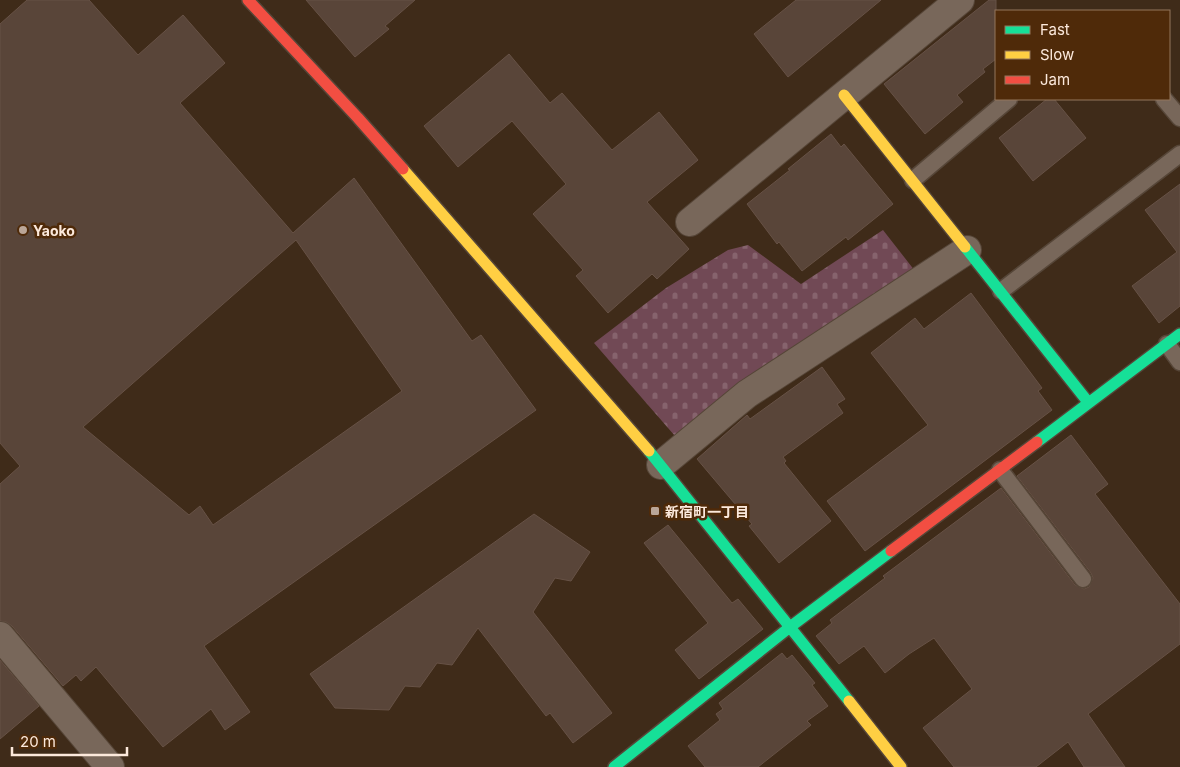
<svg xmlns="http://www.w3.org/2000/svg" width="1180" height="767" font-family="Inter,'Noto Sans JP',sans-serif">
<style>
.cemetery{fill:url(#cemetery-stones)}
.building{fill:#594539;stroke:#675246;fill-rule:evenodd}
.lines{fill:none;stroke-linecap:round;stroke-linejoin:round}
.lane-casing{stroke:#564638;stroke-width:19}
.street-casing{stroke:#564638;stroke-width:30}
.fast-casing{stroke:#564638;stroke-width:14}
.slow-casing{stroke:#564638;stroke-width:14}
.jam-casing{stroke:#564638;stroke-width:14}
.lane{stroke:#78675a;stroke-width:16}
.street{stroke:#78675a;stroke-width:28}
.fast{stroke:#16e098;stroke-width:11}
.slow{stroke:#ffcf43;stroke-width:11}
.jam{stroke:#f24e42;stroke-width:11}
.poi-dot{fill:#baa698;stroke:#4f2a09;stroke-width:2}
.labels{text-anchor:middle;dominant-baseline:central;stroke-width:5;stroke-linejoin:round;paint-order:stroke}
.poi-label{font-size:14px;font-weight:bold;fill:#fce9dc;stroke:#4f2a09;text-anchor:start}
</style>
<defs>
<pattern id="cemetery-stones" width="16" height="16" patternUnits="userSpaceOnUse" patternTransform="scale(1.25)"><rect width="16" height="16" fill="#714955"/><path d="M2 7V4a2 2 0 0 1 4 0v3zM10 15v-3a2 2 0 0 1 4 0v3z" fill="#86636d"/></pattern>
</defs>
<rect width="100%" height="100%" fill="#3f2b19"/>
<path class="cemetery" d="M 883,230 L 915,271 L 675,436 L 594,343 L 666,288 L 728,250 L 748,245 L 801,284 Z"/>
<path class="building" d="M 27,0 L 89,0 L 138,55 L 183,15 L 225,63 L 180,103 L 293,233 L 354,178 L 472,341 L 481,335 L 536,410 L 204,646 L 250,712 L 225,730 L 211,709 L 163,747 L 96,667 L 81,681 L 76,675 L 63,686 L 12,626 L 6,622 L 0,621 L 0,484 L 20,466 L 0,443 L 0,24 ZM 296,240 L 402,391 L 213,525 L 200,506 L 189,515 L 83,427 Z
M 306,0 L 415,0 L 385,26 L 389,29 L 355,57 Z
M 796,0 L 881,0 L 788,77 L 754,34 Z
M 989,0 L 996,0 L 996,59 L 983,69 L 985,72 L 957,95 L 963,102 L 925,134 L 884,84 Z
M 509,54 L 550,103 L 562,93 L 612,150 L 659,112 L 698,160 L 647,202 L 689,249 L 657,279 L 652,274 L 608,313 L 576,276 L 583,270 L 533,214 L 566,184 L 512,121 L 458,167 L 424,126 Z
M 1047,99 L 1054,99 L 1086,138 L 1033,181 L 999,138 Z
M 831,134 L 841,147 L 844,144 L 893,204 L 848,240 L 846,237 L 802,271 L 779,242 L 777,244 L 747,204 L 790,170 L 788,169 Z
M 1180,184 L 1180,306 L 1159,323 L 1132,286 L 1177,252 L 1145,210 Z
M 971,293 L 1042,388 L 1038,391 L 1052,410 L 865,551 L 827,501 L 928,425 L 871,353 L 915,318 L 924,329 Z
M 822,367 L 845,399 L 837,404 L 843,413 L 783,457 L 786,461 L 784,463 L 831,521 L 779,563 L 749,526 L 752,524 L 697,459 L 747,415 L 750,419 Z
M 1071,435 L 1108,484 L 1095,494 L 1180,604 L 1180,644 L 1088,714 L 1125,767 L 1084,767 L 1068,742 L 1036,767 L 954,767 L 923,728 L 972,689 L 934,638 L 909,654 L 885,673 L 864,646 L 839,664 L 816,636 L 832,623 L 830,620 L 885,578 L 883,576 L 1001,488 L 1075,585 L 1084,589 L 1089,587 L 1093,578 L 1091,573 L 1017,476 Z
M 534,514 L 590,552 L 571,581 L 555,578 L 533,612 L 612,713 L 573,743 L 550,713 L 546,716 L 478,628 L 452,665 L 437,663 L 420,687 L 405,686 L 389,710 L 335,708 L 310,674 Z
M 668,525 L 732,603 L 738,599 L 763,629 L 699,679 L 675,650 L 708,623 L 644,543 Z
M 782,653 L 787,659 L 792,655 L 815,683 L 812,685 L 828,706 L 807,721 L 811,725 L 758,767 L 705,767 L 688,746 L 720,720 L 716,714 L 723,709 L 719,703 Z
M 0,660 L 39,706 L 0,739 Z"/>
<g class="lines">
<defs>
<path id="lane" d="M 1164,99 L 1180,118
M 913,180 L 1009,99
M 1001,291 L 1180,154
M 1167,344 L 1180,362
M 1000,470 L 1083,579"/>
<path id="street" d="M 690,222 L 960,0
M 661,465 L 747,394 L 967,250
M 0,636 L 110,767"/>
<path id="fast" d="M 965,247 L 1088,402
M 1037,442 L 1180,334
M 649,451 L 849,701
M 614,767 L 790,627 L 891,551"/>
<path id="slow" d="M 844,95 L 965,247
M 403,169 L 649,451
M 849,701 L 901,767"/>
<path id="jam" d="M 248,0 L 358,118 L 403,169
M 891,551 L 1037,442"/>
</defs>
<use href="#lane" class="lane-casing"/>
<use href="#street" class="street-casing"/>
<use href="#fast" class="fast-casing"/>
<use href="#slow" class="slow-casing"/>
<use href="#jam" class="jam-casing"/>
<use href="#lane" class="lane"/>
<use href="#street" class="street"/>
<use href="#fast" class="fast"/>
<use href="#slow" class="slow"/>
<use href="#jam" class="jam"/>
</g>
<g class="poi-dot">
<circle cx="23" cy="230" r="5"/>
<rect x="650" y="506" width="10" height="10" rx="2.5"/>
</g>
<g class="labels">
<g class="poi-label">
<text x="33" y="230">Yaoko</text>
<text x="665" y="511">新宿町一丁目</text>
</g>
</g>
<rect x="995" y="10" width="175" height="90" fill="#4f2a09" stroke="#94765d"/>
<rect x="1005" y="26" width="25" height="8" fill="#16e098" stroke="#94765d"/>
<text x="1040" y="35" font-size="15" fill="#fce9dc">Fast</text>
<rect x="1005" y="51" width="25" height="8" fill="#ffcf43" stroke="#94765d"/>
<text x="1040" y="60" font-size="15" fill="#fce9dc">Slow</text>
<rect x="1005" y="76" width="25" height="8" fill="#f24e42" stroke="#94765d"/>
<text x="1040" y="85" font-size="15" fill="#fce9dc">Jam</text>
<path d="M12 747v8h115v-8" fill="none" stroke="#fce9dc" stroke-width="2.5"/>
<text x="20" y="747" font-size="15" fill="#fce9dc" stroke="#4f2a09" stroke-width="4" paint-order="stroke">20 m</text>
</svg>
